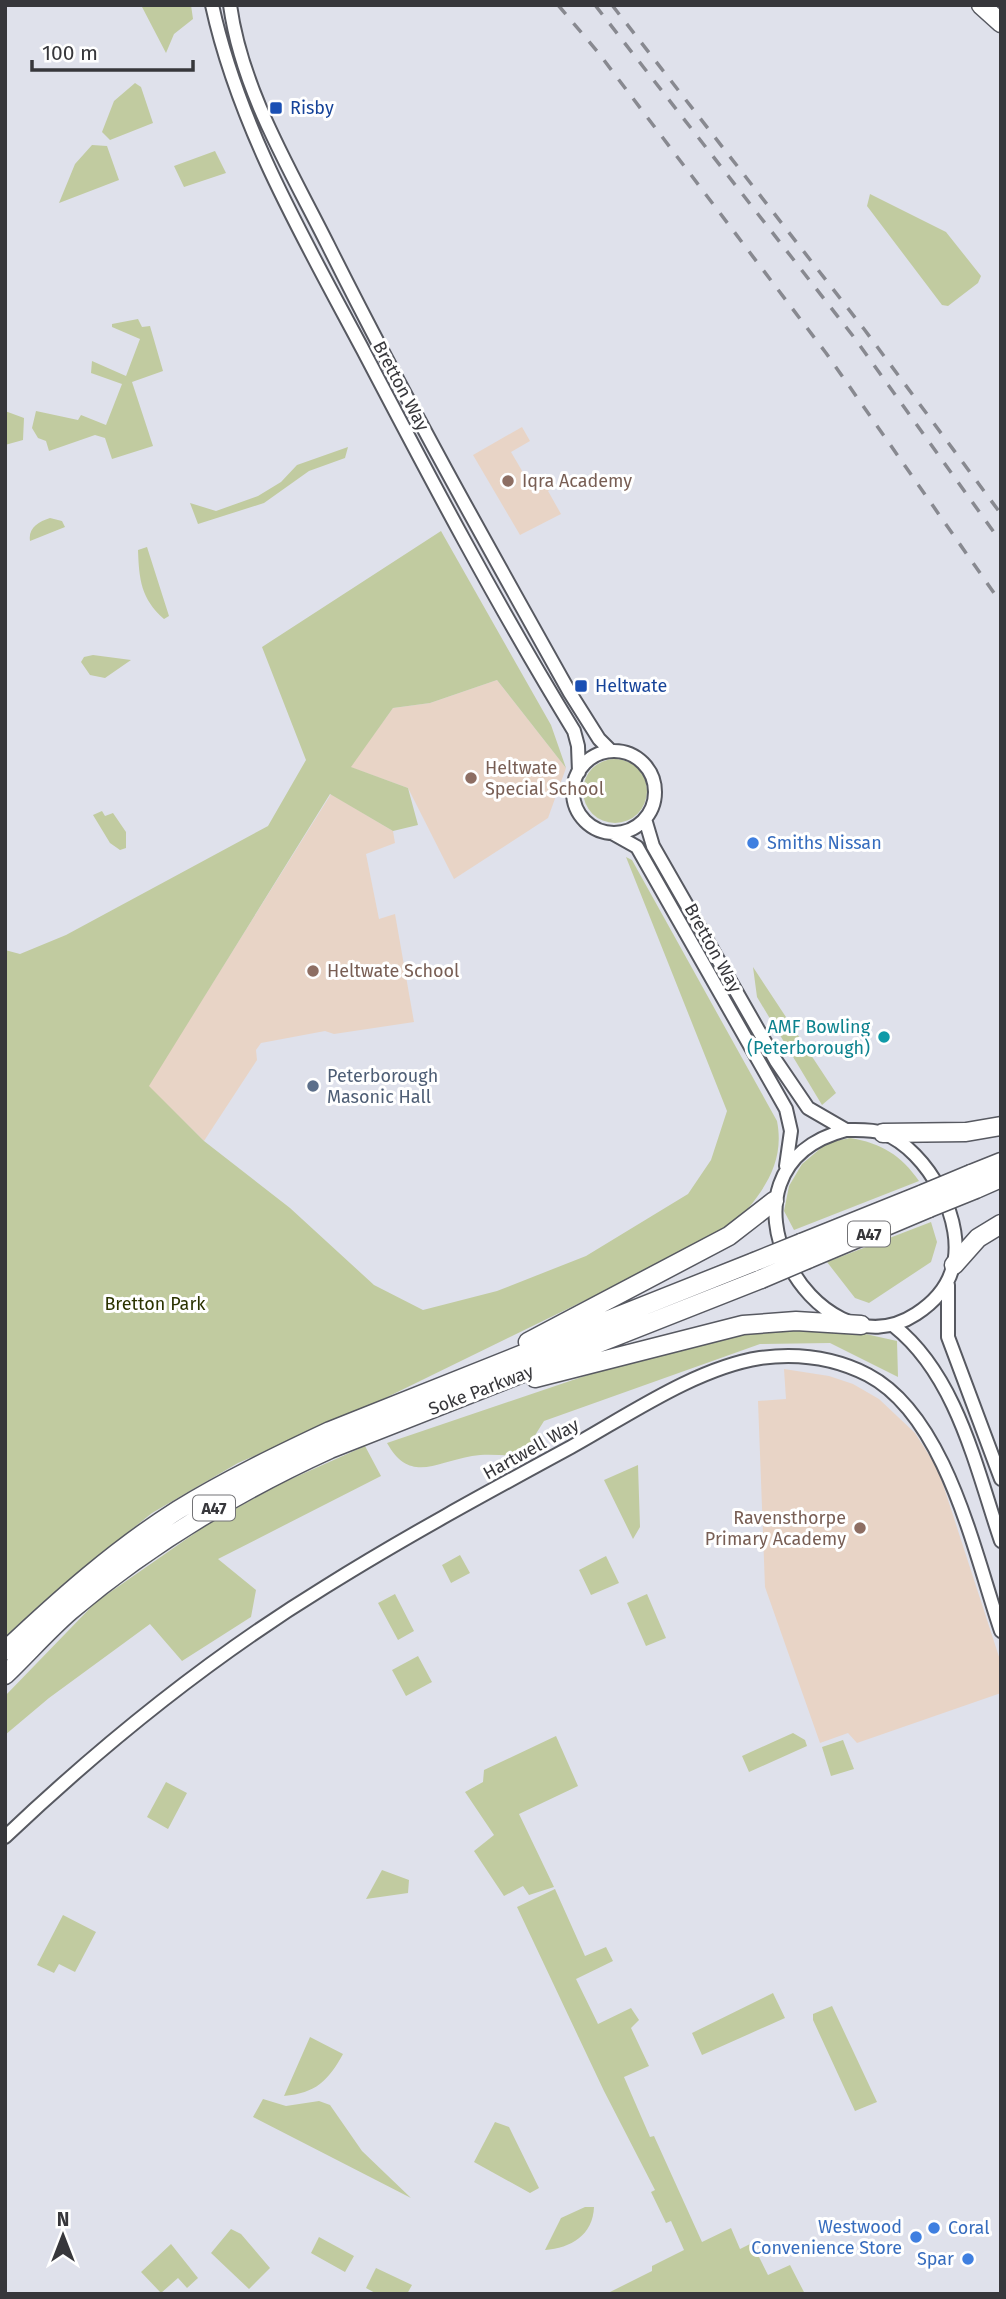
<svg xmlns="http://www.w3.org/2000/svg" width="1006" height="2299" font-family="'Fira Sans',sans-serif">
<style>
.education{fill:#e8d4c6}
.green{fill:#c1cba0}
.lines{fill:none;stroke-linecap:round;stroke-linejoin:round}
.minor-casing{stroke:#575961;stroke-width:16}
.highway-casing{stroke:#575961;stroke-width:21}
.minor{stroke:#fff;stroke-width:12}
.highway{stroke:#fff;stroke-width:18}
.rail{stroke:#888990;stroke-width:3.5;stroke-dasharray:12 12;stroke-linecap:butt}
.highway-bridge-casing{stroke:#575961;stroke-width:21;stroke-linecap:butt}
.highway-bridge{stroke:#fff;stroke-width:18}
.transit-dot{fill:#1a4fb4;stroke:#fff;stroke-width:2.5}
.education-dot{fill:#8d6e63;stroke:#fff;stroke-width:2.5}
.shop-dot{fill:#3f7fe0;stroke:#fff;stroke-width:2.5}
.culture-dot{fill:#0f9aa8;stroke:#fff;stroke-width:2.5}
.service-dot{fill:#5c6f8a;stroke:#fff;stroke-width:2.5}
.labels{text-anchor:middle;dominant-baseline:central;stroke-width:6;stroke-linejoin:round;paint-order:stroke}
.shield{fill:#fff;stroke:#737376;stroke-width:2}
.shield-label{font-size:16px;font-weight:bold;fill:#37373b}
.transit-label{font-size:18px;fill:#164399;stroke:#fff;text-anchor:start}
.street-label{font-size:18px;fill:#37373b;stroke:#fff}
.education-label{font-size:18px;fill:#785e54;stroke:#fff;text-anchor:start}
.shop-label{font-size:18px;fill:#366cbe;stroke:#fff;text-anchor:start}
.culture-label{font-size:18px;fill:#0d838f;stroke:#fff;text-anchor:end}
.service-label{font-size:18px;fill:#4e5e75;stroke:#fff;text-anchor:start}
.park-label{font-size:18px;fill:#2b3300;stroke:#fff}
</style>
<rect width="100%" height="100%" fill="#dfe1eb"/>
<path class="education" d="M 522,427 L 530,441 L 511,452 L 528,481 L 536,477 L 541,485 L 550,480 L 554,487 L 548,491 L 561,514 L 520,535 L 473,455 Z
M 497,680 L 566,768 L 548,818 L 454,879 L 408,788 L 350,767 L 393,708 L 430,703 Z
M 331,794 L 393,831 L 395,843 L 366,854 L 379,919 L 395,914 L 414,1022 L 334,1034 L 325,1031 L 261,1043 L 256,1050 L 257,1060 L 204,1141 L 148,1086 Z
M 784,1369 L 829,1376 L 853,1384 L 879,1399 L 915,1433 L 938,1469 L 1001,1663 L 1001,1693 L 857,1743 L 848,1733 L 820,1743 L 765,1587 L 758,1401 L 786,1399 Z"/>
<path class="green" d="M 141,5 L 191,5 L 193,19 L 174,34 L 166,53 Z
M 135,83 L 141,87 L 153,123 L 110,140 L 102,132 L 114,101 Z
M 92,145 L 107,146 L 119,180 L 59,203 L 75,164 Z
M 215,151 L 226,173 L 184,187 L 174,166 Z
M 870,194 L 946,232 L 981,276 L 978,283 L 948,306 L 942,305 L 867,206 Z
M 138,319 L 142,327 L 150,326 L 163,371 L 132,382 L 153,446 L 112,459 L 105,438 L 95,435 L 49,451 L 46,441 L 38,438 L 32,428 L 36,411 L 78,420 L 81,415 L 106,425 L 122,384 L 91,373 L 92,361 L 126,376 L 140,339 L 112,327 L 112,324 Z
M 5,411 L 24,418 L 23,440 L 5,445 Z
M 348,447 L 345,458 L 309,471 L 264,503 L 198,524 L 190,503 L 216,511 L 258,496 L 281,482 L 297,465 Z
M 50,518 L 62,521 L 65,527 L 30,541 C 28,528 38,522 50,518 Z
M 441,531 L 551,725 L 566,768 L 497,680 L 430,703 L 393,708 L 351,767 L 408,788 L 418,825 L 393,831 L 330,794 L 149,1086 L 204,1141 L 290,1208 L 374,1285 L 423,1310 L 497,1291 L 586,1256 L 688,1194 L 711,1160 L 727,1111 L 626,857 L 632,860 L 777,1121 C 786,1167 759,1197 729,1230 L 373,1404 L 238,1463 L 152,1513 L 64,1584 L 5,1637 L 5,950 L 20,954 L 66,935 L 268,826 L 306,760 L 262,647 Z
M 147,547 L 169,616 L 164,619 C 141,599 139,579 138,550 Z
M 93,655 L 131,660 L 105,678 L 90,675 L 81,662 L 84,657 Z
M583 791a32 32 0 1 1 64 0a32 32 0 1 1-64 0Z
M 102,811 L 105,816 L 113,813 L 126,832 L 126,848 L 120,850 L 110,843 L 93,815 Z
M 753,967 L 836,1093 L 822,1105 L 757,997 Z
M 850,1138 C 881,1143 901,1155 919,1181 L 794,1230 L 784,1211 L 789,1186 L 802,1164 L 827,1143 Z
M 931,1222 L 937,1242 L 931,1262 L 869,1303 L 855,1298 L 827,1262 Z
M 834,1327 L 897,1341 L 898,1377 L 830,1343 L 760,1344 L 544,1421 L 522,1456 C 506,1456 488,1453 472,1456 C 436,1462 410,1484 387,1443 L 626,1362 L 731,1333 Z
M 365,1446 L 381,1476 L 218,1559 L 256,1590 L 251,1617 L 182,1661 L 150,1624 L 49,1698 L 5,1735 L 5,1696 L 96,1602 L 208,1524 L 280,1484 Z
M 638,1465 L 640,1527 L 633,1539 L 604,1480 Z
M 460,1555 L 470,1573 L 451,1583 L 442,1565 Z
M 606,1556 L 619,1583 L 591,1595 L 579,1570 Z
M 395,1594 L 414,1631 L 398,1640 L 378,1603 Z
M 647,1594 L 666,1638 L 646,1646 L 627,1603 Z
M 418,1656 L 432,1682 L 406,1696 L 392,1670 Z
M 793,1733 L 805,1740 L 807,1746 L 749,1772 L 742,1756 Z
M 556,1736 L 578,1786 L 519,1814 L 554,1887 L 529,1895 L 523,1886 L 504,1896 L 474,1851 L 494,1835 L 465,1792 L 483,1782 L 484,1770 Z
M 843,1740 L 854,1769 L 831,1776 L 822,1747 Z
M 166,1782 L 187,1793 L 168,1829 L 147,1817 Z
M 382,1870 L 409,1880 L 408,1893 L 366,1899 Z
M 555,1889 L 585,1956 L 606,1947 L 613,1961 L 576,1979 L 598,2024 L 631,2008 L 639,2020 L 631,2028 L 649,2066 L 624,2077 L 650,2137 L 654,2136 L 702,2242 L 731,2228 L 740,2249 L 752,2243 L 768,2275 L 790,2265 L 805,2294 L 606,2294 L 652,2271 L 652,2266 L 684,2250 L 671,2221 L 666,2223 L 651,2192 L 655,2190 L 604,2091 L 517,1907 Z
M 63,1915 L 96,1932 L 75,1972 L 59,1964 L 54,1973 L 37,1965 Z
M 773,1993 L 785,2018 L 702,2055 L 692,2033 Z
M 832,2006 L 877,2102 L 855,2111 L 813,2020 L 813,2014 Z
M 310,2037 L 343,2054 C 328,2081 316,2093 284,2096 Z
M 263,2099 L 286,2106 L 319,2101 L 330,2105 L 362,2151 L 411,2198 L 253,2117 Z
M 495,2122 L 509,2127 L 539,2188 L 530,2193 L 474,2162 Z
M 585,2207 L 594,2207 C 593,2235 571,2248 545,2250 L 561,2218 Z
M 231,2229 L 241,2234 L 270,2268 L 249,2289 L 211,2253 Z
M 319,2237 L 354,2256 L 345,2272 L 311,2253 Z
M 171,2244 L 198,2278 L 187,2288 L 178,2278 L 161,2293 L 141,2272 Z
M 376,2268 L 412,2285 L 407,2294 L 377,2294 L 366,2288 Z"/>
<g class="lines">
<defs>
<path id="minor" d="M 212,5 C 239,128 304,239 363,350 C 430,478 498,607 574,731 L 578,746 L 579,772
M 230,5 C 242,91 290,169 328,245 C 404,397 487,545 570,693 L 599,739 L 611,751
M573 792a41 41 0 1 1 82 0a41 41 0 1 1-82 0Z
M 645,819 L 653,846 L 776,1061 L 808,1108 L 846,1130
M 612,833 L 637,847 L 786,1109 L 791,1131 L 786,1166
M 846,1130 C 857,1130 872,1129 883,1133 C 928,1150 968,1224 952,1270 C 946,1290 933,1303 916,1314 C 815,1380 697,1169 846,1130 Z
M 948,1285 L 948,1337 L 1001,1479
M 894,1326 C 957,1376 976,1468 1001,1541
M 5,1837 C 103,1744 211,1657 325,1587 C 405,1537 488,1492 571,1447 C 627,1416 696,1368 760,1358 C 797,1353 835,1358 868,1375 C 946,1416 974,1552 1001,1631"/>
<path id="highway" d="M 981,5 L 1001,23
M 883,1133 L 966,1132 L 1001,1126
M 971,1174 L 1001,1162
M 976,1189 L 1001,1178
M 801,1243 L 923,1194
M 808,1259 L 929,1208
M 954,1265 L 978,1238 L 1001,1224
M 528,1342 L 729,1236 L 774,1201
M 535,1378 L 743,1325 L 796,1321 L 861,1325
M 5,1651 C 59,1600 115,1550 178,1510 C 227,1480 279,1455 330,1431 L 754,1262
M 5,1675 C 27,1654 47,1631 70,1611 C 149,1544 236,1492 330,1449 L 761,1279"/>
</defs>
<use href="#minor" class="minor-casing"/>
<use href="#highway" class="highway-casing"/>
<use href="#minor" class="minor"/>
<use href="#highway" class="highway"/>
<path class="rail" d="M 558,5 L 597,51 L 826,353 L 1001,603
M 595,5 L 853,336 L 1001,542
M 612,5 L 864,329 L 1001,514"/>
<defs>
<path id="highway-bridge" d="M 923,1194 L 971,1174
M 929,1208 L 976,1189
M 754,1262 L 801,1243
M 761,1279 L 808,1259"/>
</defs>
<use href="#highway-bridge" class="highway-bridge-casing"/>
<use href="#highway-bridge" class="highway-bridge"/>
</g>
<g class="transit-dot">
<rect x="269" y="101" width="14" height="14" rx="3.5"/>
<rect x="574" y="679" width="14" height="14" rx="3.5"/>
</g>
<g class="education-dot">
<circle cx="508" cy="481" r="7"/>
<circle cx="471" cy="778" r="7"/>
<circle cx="313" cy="971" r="7"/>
<circle cx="860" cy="1528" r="7"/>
</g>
<g class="shop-dot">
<circle cx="753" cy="843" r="7"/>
<circle cx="934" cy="2228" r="7"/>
<circle cx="916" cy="2237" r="7"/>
<circle cx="968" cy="2259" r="7"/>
</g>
<circle class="culture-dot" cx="884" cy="1037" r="7"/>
<circle class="service-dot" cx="313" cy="1086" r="7"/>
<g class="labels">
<g class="shield">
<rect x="848" y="1221.5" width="42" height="25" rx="5"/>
<rect x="193" y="1495.5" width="42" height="25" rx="5"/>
</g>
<g class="shield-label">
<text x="869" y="1234">A47</text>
<text x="214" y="1508">A47</text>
</g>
<g class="transit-label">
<text x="290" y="108">Risby</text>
<text x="595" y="686">Heltwate</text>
</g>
<g class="street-label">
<text transform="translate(401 386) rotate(62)">Bretton Way</text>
<text transform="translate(713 948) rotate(61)">Bretton Way</text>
<text transform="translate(481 1390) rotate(-21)">Soke Parkway</text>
<text transform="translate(531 1449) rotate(-29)">Hartwell Way</text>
</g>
<g class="education-label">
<text x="522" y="481">Iqra Academy</text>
<text x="485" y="768">Heltwate<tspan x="485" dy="21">Special School</tspan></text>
<text x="327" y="971">Heltwate School</text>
<text x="846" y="1518" text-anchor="end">Ravensthorpe<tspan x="846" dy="21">Primary Academy</tspan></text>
</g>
<g class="shop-label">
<text x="767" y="843">Smiths Nissan</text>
<text x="902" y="2227" text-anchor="end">Westwood<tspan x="902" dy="21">Convenience Store</tspan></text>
<text x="948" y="2228">Coral</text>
<text x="954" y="2259" text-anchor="end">Spar</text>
</g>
<g class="culture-label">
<text x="870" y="1027">AMF Bowling<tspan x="870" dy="21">(Peterborough)</tspan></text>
</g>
<g class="service-label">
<text x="327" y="1076">Peterborough<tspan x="327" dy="21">Masonic Hall</tspan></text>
</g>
<g class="park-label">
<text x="155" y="1304">Bretton Park</text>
</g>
</g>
<rect width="1006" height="2299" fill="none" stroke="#37373b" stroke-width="14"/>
<g transform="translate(63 2236)" stroke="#ffffff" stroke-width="5" paint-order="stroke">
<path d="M0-5L12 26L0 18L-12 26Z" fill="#37373b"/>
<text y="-10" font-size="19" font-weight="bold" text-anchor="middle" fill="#37373b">N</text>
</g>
<path d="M32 60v10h161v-10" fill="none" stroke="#37373b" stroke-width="3.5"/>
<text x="42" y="60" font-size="21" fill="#37373b" stroke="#ffffff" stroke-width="5" paint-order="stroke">100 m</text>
</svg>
